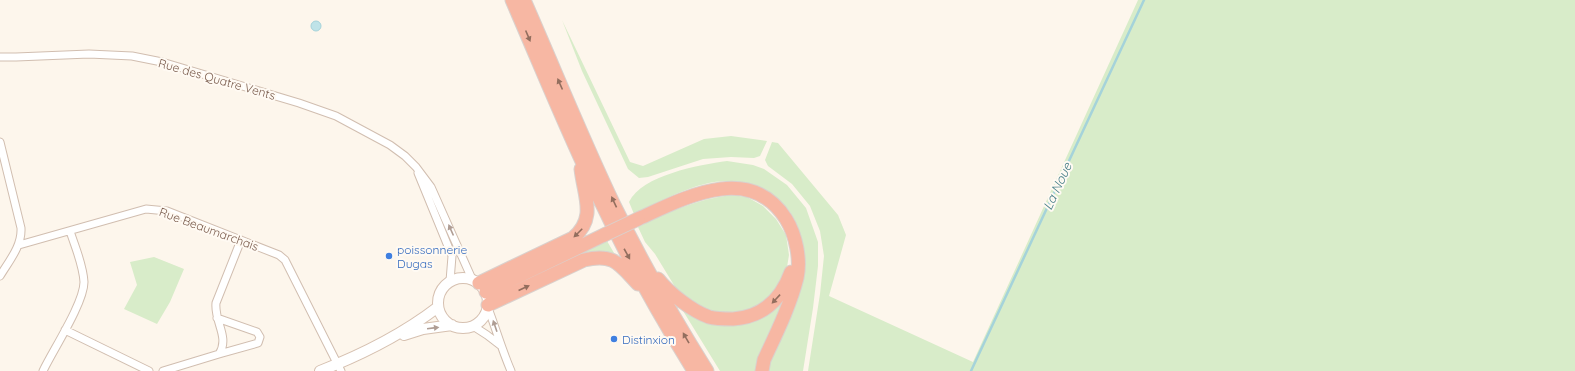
<svg xmlns="http://www.w3.org/2000/svg" width="1575" height="371" font-family="Quicksand,sans-serif">
<style>
.green{fill:#d8ecc9}
.water{fill:#bfe3e8;stroke:#a5d3da}
.lines{fill:none;stroke-linecap:round;stroke-linejoin:round}
.stream{stroke:#a5d3da;stroke-width:2.5}
.street-casing{stroke:#d1beb0;stroke-width:9}
.secondary-casing{stroke:#d6c0b0;stroke-width:12}
.highway-casing{stroke:#dad1cd;stroke-width:15}
.street{stroke:#fff;stroke-width:7}
.secondary{stroke:#fff;stroke-width:10}
.highway{stroke:#f7b7a3;stroke-width:13}
.highway-bridge-casing{stroke:#dad1cd;stroke-width:15;stroke-linecap:butt}
.highway-bridge{stroke:#f7b7a3;stroke-width:13}
.oneway{fill:#936e5e}
.oneway2{fill:#af9d94}
.shop-dot{fill:#3f7fe0;stroke:#fffaf3;stroke-width:1.5}
.labels{text-anchor:middle;dominant-baseline:central;stroke-width:4;stroke-linejoin:round;paint-order:stroke}
.street-label{font-size:12px;fill:#7a5c4d;stroke:#fffaf3}
.shop-label{font-size:12px;fill:#366cbe;stroke:#fffaf3;text-anchor:start}
.water-label{font-size:13px;font-style:italic;fill:#437c86;stroke:#fffaf3}
</style>
<rect width="100%" height="100%" fill="#fdf6ec"/>
<path class="green" d="M 1138,0 L 1575,0 L 1575,371 L 808,371 L 820,294 L 824,256 L 820,231 L 810,206 L 792,184 L 768,166 L 765,160 L 772,142 L 778,143 L 838,215 L 846,235 L 829,296 L 973,362 Z
M 562,20 L 630,162 L 643,166 L 704,139 L 731,136 L 767,141 L 760,156 L 754,158 L 731,157 L 703,159 L 648,177 L 639,178 L 628,169 L 582,71 Z
M 727,161 L 753,165 L 764,169 L 787,185 L 806,208 L 818,242 L 818,266 L 813,308 L 803,371 L 769,371 L 768,367 L 802,243 C 797,220 790,206 769,193 C 723,164 677,194 634,214 L 629,202 C 642,175 699,165 727,161 Z
M 731,195 L 747,197 L 763,206 L 776,219 L 786,235 L 789,255 L 786,273 L 778,288 L 760,305 L 746,313 L 725,315 L 699,309 L 680,295 L 655,254 L 645,242 L 638,227 C 667,212 698,199 731,195 Z
M 607,241 L 617,258 L 601,254 L 506,290 Z
M 154,257 L 184,269 L 170,302 L 157,324 L 124,309 L 137,285 L 130,262 Z
M 788,296 L 759,371 L 720,371 L 680,306 L 721,323 Z"/>
<path class="water" d="M311 26a5 5 0 1 1 10 0a5 5 0 1 1-10 0Z"/>
<g class="lines">
<path class="stream" d="M 971,371 L 1144,0"/>
<defs>
<path id="street" d="M 0,57 L 16,57 L 89,54 L 132,56 L 162,62 L 299,103 L 336,116 L 390,145 L 405,156 L 416,167 L 431,187 L 472,279
M 0,142 L 21,228 C 22,246 9,261 0,276
M 418,173 L 452,256 L 450,281
M 19,245 L 146,209 L 167,211 L 279,255 L 285,260 L 341,371
M 488,308 C 496,329 502,350 511,371
M 217,318 L 257,332 L 260,337 L 258,343 L 219,354
M 473,326 L 487,335 L 500,345
M 65,330 L 149,371
M 43,371 C 53,350 84,303 84,282 C 83,264 75,247 70,231
M 163,371 L 219,354 C 230,337 214,322 216,303 L 241,240"/>
<path id="secondary" d="M438 303a25 25 0 1 1 50 0a25 25 0 1 1-50 0Z
M 404,335 L 423,329 L 452,325
M 320,371 C 361,355 403,334 438,307"/>
<path id="highway" d="M 512,0 C 542,69 570,139 603,206 C 630,263 661,318 694,371
M 524,0 C 554,68 582,138 614,205 C 642,262 673,317 707,371
M 638,219 C 684,198 750,162 786,219 C 796,235 801,260 797,278 C 790,306 776,334 764,360 L 762,371
M 658,279 C 669,293 692,311 709,317 C 716,319 726,319 733,319 C 763,317 781,300 791,272
M 479,283 L 573,238 C 597,218 584,196 581,169
M 486,292 L 604,235
M 488,305 L 584,260 C 614,253 619,264 638,284"/>
</defs>
<use href="#street" class="street-casing"/>
<use href="#secondary" class="secondary-casing"/>
<use href="#highway" class="highway-casing"/>
<use href="#street" class="street"/>
<use href="#secondary" class="secondary"/>
<use href="#highway" class="highway"/>
<defs>
<path id="highway-bridge" d="M 604,235 L 638,219"/>
</defs>
<use href="#highway-bridge" class="highway-bridge-casing"/>
<use href="#highway-bridge" class="highway-bridge"/>
</g>
<defs><path id="oneway-solid" d="M-6-.8H1V-3.2L6.5 0L1 3.2V.8H-6Z"/></defs>
<g class="oneway">
<use href="#oneway-solid" transform="translate(528 36) rotate(67)"/>
<use href="#oneway-solid" transform="translate(560 84) rotate(-114)"/>
<use href="#oneway-solid" transform="translate(614 202) rotate(-115)"/>
<use href="#oneway-solid" transform="translate(578 233) rotate(135)"/>
<use href="#oneway-solid" transform="translate(627 254) rotate(61)"/>
<use href="#oneway-solid" transform="translate(524 288) rotate(-25)"/>
<use href="#oneway-solid" transform="translate(776 299) rotate(133)"/>
<use href="#oneway-solid" transform="translate(686 338) rotate(-120)"/>
</g>
<g class="oneway2">
<use href="#oneway-solid" transform="translate(451 230) rotate(-114)"/>
<use href="#oneway-solid" transform="translate(495 326) rotate(-109)"/>
<use href="#oneway-solid" transform="translate(433 328) rotate(-7)"/>
</g>
<g class="shop-dot">
<circle cx="389" cy="256" r="4"/>
<circle cx="614" cy="339" r="4"/>
</g>
<g class="labels">
<g class="street-label">
<text transform="translate(217 79) rotate(16)">Rue des Quatre Vents</text>
<text transform="translate(209 229) rotate(20)">Rue Beaumarchais</text>
</g>
<g class="shop-label">
<text x="397" y="249">poissonnerie<tspan x="397" dy="14">Dugas</tspan></text>
<text x="622" y="339">Distinxion</text>
</g>
<g class="water-label">
<text transform="translate(1057 186) rotate(-65)">La Noue</text>
</g>
</g>
</svg>
